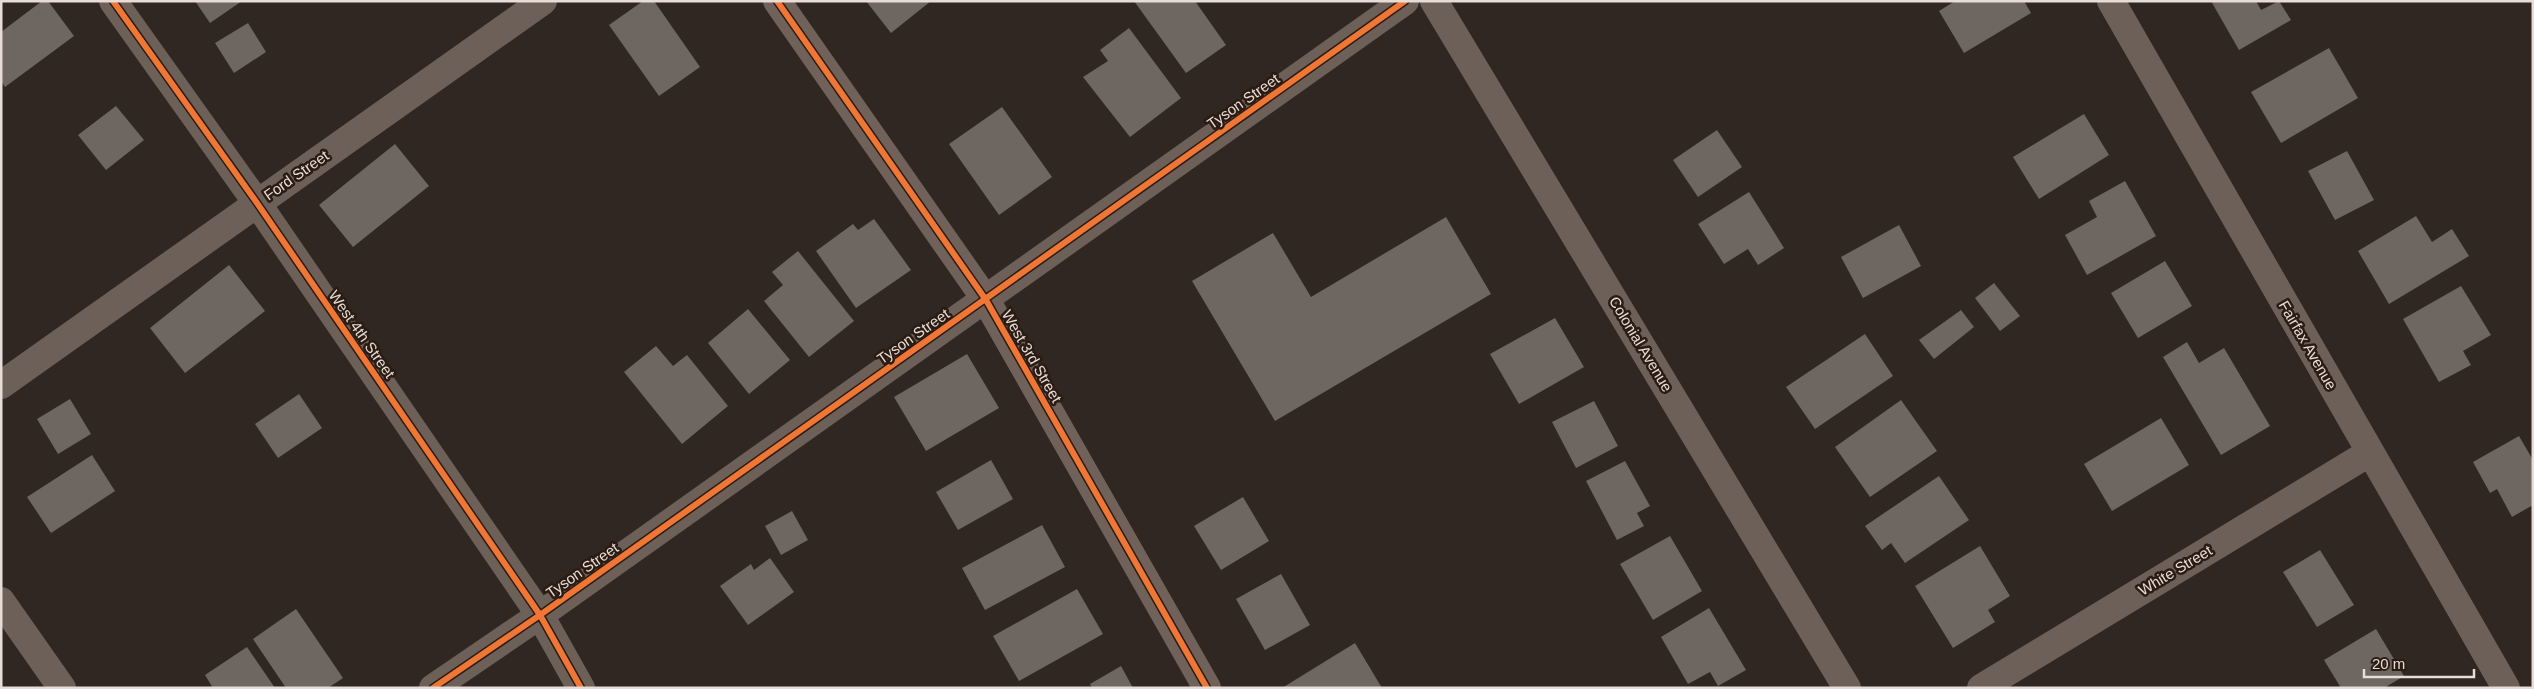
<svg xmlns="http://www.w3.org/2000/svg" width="2534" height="689" font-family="Arial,sans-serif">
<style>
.building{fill:#6e6661}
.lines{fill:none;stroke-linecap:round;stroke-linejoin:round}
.street{stroke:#6c6059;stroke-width:28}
.secondary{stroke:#70625a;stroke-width:28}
.cycleway-casing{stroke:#2b1c13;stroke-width:9}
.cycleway{stroke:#f07635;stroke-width:6}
.labels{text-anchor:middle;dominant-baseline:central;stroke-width:5;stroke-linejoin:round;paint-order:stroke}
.street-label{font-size:15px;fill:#e7dcd6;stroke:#2b1c13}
</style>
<rect width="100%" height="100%" fill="#302722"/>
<path class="building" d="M 42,1 L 48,1 L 74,36 L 5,87 L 1,81 L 1,32 Z
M 195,1 L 242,1 L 210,23 Z
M 643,1 L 654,1 L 700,67 L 659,96 L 609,25 Z
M 866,1 L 931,1 L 891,33 Z
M 1134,1 L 1195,1 L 1226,45 L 1186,73 Z
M 1955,1 L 2024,1 L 2031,13 L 1964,53 L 1939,11 Z
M 2211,1 L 2256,1 L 2261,10 L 2279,1 L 2291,20 L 2239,50 Z
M 248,23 L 266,52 L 234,73 L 215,43 Z
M 1129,28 L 1181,98 L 1130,137 L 1083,77 L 1108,61 L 1100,50 Z
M 2329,48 L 2358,98 L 2281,143 L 2251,92 Z
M 116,106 L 144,140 L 106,170 L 78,135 Z
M 1002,107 L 1052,177 L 999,215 L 949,144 Z
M 2084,114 L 2109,155 L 2039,199 L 2013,157 Z
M 1717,130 L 1742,167 L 1698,197 L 1673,160 Z
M 395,144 L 429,186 L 353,247 L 319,205 Z
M 2347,151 L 2374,200 L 2335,220 L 2308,171 Z
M 2125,181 L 2156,236 L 2087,275 L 2065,235 L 2097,217 L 2089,201 Z
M 1749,192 L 1784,248 L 1758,265 L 1748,249 L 1724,264 L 1698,224 Z
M 2416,216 L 2432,242 L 2452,229 L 2469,256 L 2389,304 L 2358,251 Z
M 1446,217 L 1491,294 L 1275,421 L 1192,281 L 1273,233 L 1311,297 Z
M 874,219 L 911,270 L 856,308 L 816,251 L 853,224 L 858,230 Z
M 1899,225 L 1921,266 L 1863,298 L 1841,257 Z
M 798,251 L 854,321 L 809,357 L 764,301 L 783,285 L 772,272 Z
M 2165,261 L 2192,306 L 2138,338 L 2111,293 Z
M 229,265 L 265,311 L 185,373 L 150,328 Z
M 1994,283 L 2020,316 L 2000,331 L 1975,298 Z
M 2461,286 L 2491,335 L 2463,351 L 2471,365 L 2439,382 L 2403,319 Z
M 748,309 L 790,360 L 749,394 L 708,343 Z
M 1961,310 L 1974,327 L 1934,359 L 1919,340 Z
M 1555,318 L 1584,367 L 1519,404 L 1490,354 Z
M 1865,334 L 1893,376 L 1815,429 L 1786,387 Z
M 2187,342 L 2199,363 L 2224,348 L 2270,426 L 2221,455 L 2163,357 Z
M 656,346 L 673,366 L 687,355 L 728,406 L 682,444 L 624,372 Z
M 967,354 L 999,408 L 926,451 L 894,397 Z
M 299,394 L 322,428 L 278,458 L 255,424 Z
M 70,399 L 91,434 L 58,454 L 37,419 Z
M 1901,400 L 1937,451 L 1870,497 L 1835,447 Z
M 1594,401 L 1618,446 L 1576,468 L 1552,422 Z
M 2161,418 L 2189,465 L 2112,511 L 2084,464 Z
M 2519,436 L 2533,460 L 2533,505 L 2512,517 L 2497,489 L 2490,493 L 2473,462 Z
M 92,455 L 115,491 L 51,533 L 27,497 Z
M 991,460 L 1013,499 L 958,530 L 936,492 Z
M 1625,461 L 1650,506 L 1637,513 L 1644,526 L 1617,540 L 1586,481 Z
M 1939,476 L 1969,520 L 1905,563 L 1891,543 L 1882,550 L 1865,526 Z
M 1243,497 L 1269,541 L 1221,570 L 1194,526 Z
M 792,511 L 808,540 L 781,555 L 765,526 Z
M 1042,525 L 1065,567 L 985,610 L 962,568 Z
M 1670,536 L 1702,591 L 1653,620 L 1620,564 Z
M 1980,546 L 2010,596 L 1988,610 L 1995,622 L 1953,648 L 1915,586 Z
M 2320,550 L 2354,605 L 2317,627 L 2283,572 Z
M 770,558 L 794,592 L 748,625 L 720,586 L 751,564 L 754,570 Z
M 1281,574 L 1310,625 L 1265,650 L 1236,599 Z
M 1077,589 L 1103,634 L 1019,681 L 993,636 Z
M 1709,608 L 1746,670 L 1718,686 L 1710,672 L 1688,684 L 1661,637 Z
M 296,609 L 343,678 L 328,688 L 286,688 L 253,639 Z
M 2376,629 L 2404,676 L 2384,688 L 2341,688 L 2324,660 Z
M 1355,643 L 1382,688 L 1282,688 Z
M 247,647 L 275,688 L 213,688 L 205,675 Z
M 1121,666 L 1133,688 L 1092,688 L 1090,684 Z"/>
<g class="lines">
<path class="street" d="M 113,1 L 257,203 L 540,615 L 581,688
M 1434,1 L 1847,688
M 2111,1 L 2506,688
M 1,385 L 543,1
M 1,601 L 62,688
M 433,688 L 540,615 L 1405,1
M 1981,688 L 2369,453"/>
<path class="secondary" d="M 777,1 L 986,300 L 1207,688"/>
<defs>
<path id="cycleway" d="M 113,1 L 257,203 L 540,615 L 581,688
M 777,1 L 986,300 L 1207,688
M 433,688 L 540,615 L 1405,1"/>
</defs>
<use href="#cycleway" class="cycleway-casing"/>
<use href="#cycleway" class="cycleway"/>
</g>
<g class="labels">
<g class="street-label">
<text transform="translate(1243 101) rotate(-35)">Tyson Street</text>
<text transform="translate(296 175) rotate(-35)">Ford Street</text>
<text transform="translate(362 334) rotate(55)">West 4th Street</text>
<text transform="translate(913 336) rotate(-35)">Tyson Street</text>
<text transform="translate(1641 344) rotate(59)">Colonial Avenue</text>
<text transform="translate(2308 345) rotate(60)">Fairfax Avenue</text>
<text transform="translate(1032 356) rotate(60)">West 3rd Street</text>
<text transform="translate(582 570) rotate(-35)">Tyson Street</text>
<text transform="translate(2175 570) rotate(-31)">White Street</text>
</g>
</g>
<rect width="2534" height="689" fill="none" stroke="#e7dcd6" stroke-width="5"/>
<path d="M2364 669v8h110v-8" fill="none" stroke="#e7dcd6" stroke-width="2.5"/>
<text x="2372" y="669" font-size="15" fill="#e7dcd6" stroke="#2b1c13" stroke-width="4" paint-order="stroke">20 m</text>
</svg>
